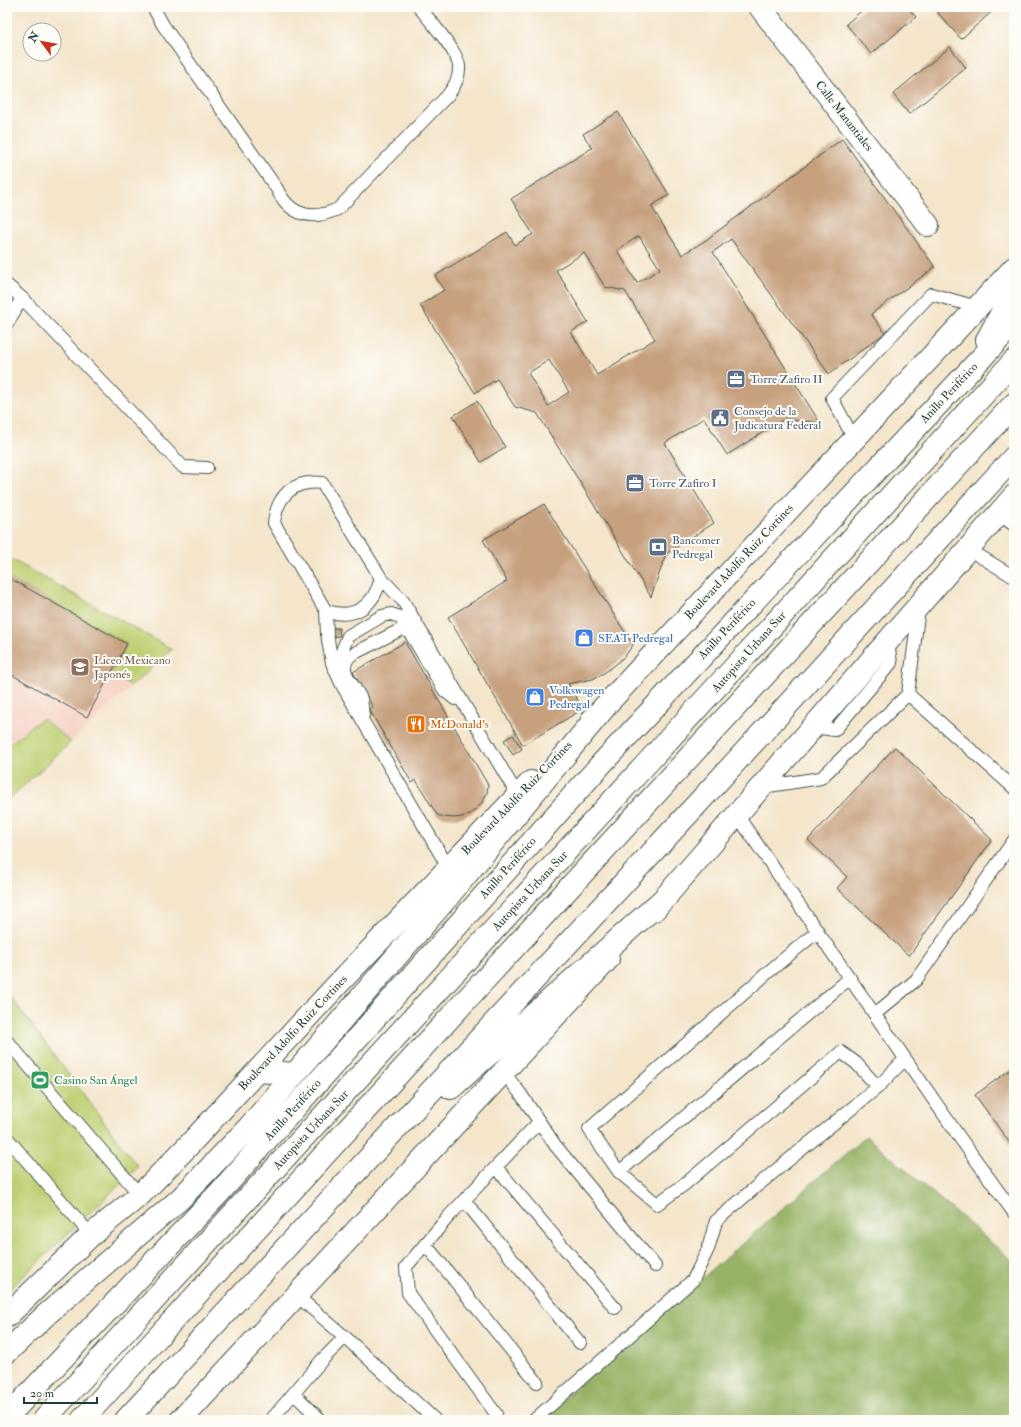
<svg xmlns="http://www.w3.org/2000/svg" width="1021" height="1427" font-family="'IM FELL Double Pica',serif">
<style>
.built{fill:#f6d2c3}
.green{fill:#bed073;stroke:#6e8654}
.forest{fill:#96b265;stroke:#5a784c}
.building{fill:#c7a07e;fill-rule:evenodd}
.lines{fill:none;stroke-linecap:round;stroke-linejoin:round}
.lane-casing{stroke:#3f564b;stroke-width:14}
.street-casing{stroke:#3f564b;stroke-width:24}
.secondary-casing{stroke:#3f564b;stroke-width:24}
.highway-casing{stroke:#3f564b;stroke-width:24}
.lane{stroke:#fff;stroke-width:12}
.street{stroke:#fff;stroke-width:22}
.secondary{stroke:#fff;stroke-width:22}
.highway{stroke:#fff;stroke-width:22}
.labels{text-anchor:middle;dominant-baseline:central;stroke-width:4;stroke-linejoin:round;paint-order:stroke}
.street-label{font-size:12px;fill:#1f3d34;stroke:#fdfcf7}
.service-label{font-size:12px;fill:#4e5e75;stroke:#fdfcf7;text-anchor:start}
.shop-label{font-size:12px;fill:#366cbe;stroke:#fdfcf7;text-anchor:start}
.education-label{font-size:12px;fill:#785e54;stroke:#fdfcf7;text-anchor:start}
.food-label{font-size:12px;fill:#c56008;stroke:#fdfcf7;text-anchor:start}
.leisure-label{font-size:12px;fill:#27864d;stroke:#fdfcf7;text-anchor:start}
</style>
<rect width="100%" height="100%" fill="#fdfcf7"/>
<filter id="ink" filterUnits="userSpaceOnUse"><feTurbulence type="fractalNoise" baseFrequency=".025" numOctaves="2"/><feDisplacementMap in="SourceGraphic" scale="8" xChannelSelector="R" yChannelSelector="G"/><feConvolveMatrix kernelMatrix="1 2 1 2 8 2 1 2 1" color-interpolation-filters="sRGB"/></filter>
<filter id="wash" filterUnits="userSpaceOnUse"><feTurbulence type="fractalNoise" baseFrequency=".012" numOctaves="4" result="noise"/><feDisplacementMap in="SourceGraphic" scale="16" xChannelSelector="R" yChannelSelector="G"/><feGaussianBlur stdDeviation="0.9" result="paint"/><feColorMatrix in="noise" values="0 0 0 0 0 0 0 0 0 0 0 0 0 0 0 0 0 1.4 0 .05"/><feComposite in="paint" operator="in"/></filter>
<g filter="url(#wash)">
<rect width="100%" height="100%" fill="#f4e5cb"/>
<path class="built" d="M 7,557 L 172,649 L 7,801 Z"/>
<path class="green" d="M 7,557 L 172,649 L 132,686 L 111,674 L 127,644 L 11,579 L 7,585 Z
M 43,719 L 71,742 L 7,801 L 7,747 L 31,726 Z
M 7,992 L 138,1167 L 7,1292 Z"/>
<path class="forest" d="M 866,1136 L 1014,1262 L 1014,1420 L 539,1420 Z"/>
<g id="blocks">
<path class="building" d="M 866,7 L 907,7 L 916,17 L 871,54 L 846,24 Z
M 945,7 L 997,7 L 961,39 L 938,13 Z
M 950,47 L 966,68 L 909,114 L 893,94 Z
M 618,112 L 669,195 L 651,206 L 682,255 L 706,240 L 842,139 L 935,267 L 871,314 L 885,333 L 829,374 L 731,239 L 713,252 L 820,423 L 784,419 L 727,455 L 704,418 L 665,443 L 714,523 L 666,554 L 651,597 L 537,413 L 515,407 L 497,379 L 475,393 L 420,305 L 444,290 L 435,276 L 507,232 L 515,245 L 533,234 L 511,199 L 592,148 L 583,134 ZM 639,236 L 660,269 L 637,283 L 617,250 ZM 584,253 L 605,287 L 625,291 L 655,339 L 597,375 L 571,332 L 588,322 L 556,270 ZM 549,360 L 569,392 L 548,406 L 528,373 Z
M 477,401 L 505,447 L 481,462 L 453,416 Z
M 544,504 L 633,645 L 625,656 L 615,665 L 604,673 L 593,679 L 568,684 L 583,709 L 523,745 L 448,617 L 507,581 L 483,540 Z
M 11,579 L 127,644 L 87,717 L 7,672 L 7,585 Z
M 333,628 L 339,628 L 340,636 L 334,637 Z
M 405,642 L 488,785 L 487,793 L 483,801 L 477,808 L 470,814 L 462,817 L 454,818 L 445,817 L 437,815 L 416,780 L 412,783 L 369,709 L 373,707 L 353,672 Z
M 513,735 L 522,749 L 513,755 L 504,740 Z
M 895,747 L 992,840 L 909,956 L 837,888 L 847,877 L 808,840 Z
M 1014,1067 L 1014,1149 L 975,1095 Z"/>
</g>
</g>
<g filter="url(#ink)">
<use href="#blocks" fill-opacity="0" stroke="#3f564b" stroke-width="1"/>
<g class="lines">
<defs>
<path id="lane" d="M 153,7 L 163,25 L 277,189 C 290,216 312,221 338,209 L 448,95 C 455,86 460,77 459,66 C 457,50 430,21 419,7
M 7,285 L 22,298 L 183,467 L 207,468
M 7,324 L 22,298
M 854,439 L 832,398 L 931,294 L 977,307
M 999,514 L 1014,525
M 968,549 L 1014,577
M 326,611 C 355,620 374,606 381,578
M 343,668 L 341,658 L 342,651 L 348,636 L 382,616 L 391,614 L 400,617 L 410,633
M 908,694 L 1014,788
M 363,715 C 362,710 362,704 361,699 C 355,684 335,670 351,655 L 402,629 L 405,630 L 410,633 L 444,690 L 455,699
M 814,727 L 835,730 L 891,663 L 888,642
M 762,787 L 821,778 L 908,694 L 919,608
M 737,815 L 960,1138 L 1014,1213
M 449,869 L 342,685 L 332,663 L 327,634 L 326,611 L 274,523 C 277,495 294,480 322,483 L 381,578 L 403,601 L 518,796
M 818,931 L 773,968 L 589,1129 L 619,1172 L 657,1204 L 685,1184 L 841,1052 L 856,1063 L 878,1087
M 875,1014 L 916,980 L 1014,840
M 7,1041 L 140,1195
M 501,1069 L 520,1093 L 555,1145 L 655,1266
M 7,1138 L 91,1235
M 496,1167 L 615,1308
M 619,1172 L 850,978
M 464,1200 L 580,1343
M 425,1244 L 537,1382
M 345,1337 L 435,1420
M 294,1394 L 321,1420
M 496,1414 L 408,1293 L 406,1267 L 449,1216 L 539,1122
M 271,1420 L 322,1360 L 345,1337 L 296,1295
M 534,1420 L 693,1280 L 708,1249 L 716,1221 L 758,1185 L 878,1087 L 905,1059"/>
<path id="street" d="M 760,7 L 928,225"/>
<path id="secondary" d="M 592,720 L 1014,268
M 654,910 L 1014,496
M 7,1316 L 91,1235 L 140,1195 L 187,1147 L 337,985 L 531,782
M 181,1420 L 608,959"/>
<path id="highway" d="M 987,340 L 1014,290
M 259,1071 L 294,1074
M 451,1088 L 667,896
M 7,1352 L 47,1314 L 180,1199 L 249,1127 L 446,899 L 605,707
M 7,1417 L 219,1193 L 604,761 L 1014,323
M 44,1420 L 648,762 L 1014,361
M 82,1420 L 466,1000 L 1014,404
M 126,1420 L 698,803 L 1014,457"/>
</defs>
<use href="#lane" class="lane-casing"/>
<use href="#street" class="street-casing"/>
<use href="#secondary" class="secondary-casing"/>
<use href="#highway" class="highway-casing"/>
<use href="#lane" class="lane"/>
<use href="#street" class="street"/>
<use href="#secondary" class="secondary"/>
<use href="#highway" class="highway"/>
</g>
</g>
<defs>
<symbol id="office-square" viewBox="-11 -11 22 22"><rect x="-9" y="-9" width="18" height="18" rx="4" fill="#5c6f8a" stroke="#fdfcf7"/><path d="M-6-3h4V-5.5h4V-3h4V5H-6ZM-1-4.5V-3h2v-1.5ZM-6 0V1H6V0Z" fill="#fff"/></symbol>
<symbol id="civic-square" viewBox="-11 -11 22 22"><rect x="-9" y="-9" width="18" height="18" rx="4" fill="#5c6f8a" stroke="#fdfcf7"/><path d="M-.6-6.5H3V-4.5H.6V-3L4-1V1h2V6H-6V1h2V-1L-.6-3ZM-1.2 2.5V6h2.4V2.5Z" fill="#fff"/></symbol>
<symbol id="bank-square" viewBox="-11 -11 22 22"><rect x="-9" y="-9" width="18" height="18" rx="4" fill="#5c6f8a" stroke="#fdfcf7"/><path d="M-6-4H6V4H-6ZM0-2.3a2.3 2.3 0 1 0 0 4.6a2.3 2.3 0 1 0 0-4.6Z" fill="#fff"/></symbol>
<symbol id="shop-square" viewBox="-11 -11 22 22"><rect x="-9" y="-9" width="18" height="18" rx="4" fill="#3f7fe0" stroke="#fdfcf7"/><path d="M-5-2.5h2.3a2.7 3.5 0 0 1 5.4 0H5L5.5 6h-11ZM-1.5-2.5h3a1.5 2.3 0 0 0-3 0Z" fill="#fff"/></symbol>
<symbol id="school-square" viewBox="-11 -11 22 22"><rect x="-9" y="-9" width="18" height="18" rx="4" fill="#8d6e63" stroke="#fdfcf7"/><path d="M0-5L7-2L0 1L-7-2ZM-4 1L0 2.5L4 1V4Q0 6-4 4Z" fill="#fff"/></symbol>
<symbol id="restaurant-square" viewBox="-11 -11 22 22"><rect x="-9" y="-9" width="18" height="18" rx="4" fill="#e8710a" stroke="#fdfcf7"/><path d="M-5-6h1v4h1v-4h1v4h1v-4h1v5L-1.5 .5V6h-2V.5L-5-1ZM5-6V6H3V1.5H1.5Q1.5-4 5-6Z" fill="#fff"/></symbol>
<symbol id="stadium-square" viewBox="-11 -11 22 22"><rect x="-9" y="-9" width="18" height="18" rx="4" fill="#2e9e5b" stroke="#fdfcf7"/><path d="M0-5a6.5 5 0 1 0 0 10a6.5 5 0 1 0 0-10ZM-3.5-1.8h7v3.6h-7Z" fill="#fff"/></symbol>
</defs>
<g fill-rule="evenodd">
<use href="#office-square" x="725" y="368" width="22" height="22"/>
<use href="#civic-square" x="709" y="407" width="22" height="22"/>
<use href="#office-square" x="624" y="472" width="22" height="22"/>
<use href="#bank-square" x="647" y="536" width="22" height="22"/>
<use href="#shop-square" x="573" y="627" width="22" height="22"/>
<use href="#school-square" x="69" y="656" width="22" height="22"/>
<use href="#shop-square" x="524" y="686" width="22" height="22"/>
<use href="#restaurant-square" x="405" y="713" width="22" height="22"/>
<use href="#stadium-square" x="29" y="1069" width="22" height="22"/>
</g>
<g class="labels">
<g class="street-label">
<text transform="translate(844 116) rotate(52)">Calle Manantiales</text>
<text transform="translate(949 393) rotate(-47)">Anillo Periférico</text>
<text transform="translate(739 562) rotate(-47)">Boulevard Adolfo Ruiz Cortines</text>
<text transform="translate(727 629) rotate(-47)">Anillo Periférico</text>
<text transform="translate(749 652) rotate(-48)">Autopista Urbana Sur</text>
<text transform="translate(517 798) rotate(-46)">Boulevard Adolfo Ruiz Cortines</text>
<text transform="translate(508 868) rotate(-48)">Anillo Periférico</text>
<text transform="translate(530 891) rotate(-47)">Autopista Urbana Sur</text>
<text transform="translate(293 1033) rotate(-47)">Boulevard Adolfo Ruiz Cortines</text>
<text transform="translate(293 1110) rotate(-48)">Anillo Periférico</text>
<text transform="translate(311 1130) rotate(-47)">Autopista Urbana Sur</text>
</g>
<g class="service-label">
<text x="750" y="379">Torre Zafiro II</text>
<text x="734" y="411">Consejo de la<tspan x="734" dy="14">Judicatura Federal</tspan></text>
<text x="649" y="483">Torre Zafiro I</text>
<text x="672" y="540">Bancomer<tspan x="672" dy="14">Pedregal</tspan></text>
</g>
<g class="shop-label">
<text x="598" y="638">SEAT Pedregal</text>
<text x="549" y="690">Volkswagen<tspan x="549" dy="14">Pedregal</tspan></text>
</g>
<g class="education-label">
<text x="94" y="660">Liceo Mexicano<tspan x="94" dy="14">Japonés</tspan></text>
</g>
<g class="food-label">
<text x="430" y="724">McDonald's</text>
</g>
<g class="leisure-label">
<text x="54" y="1080">Casino San Ángel</text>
</g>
</g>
<rect width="1021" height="1427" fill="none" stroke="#fdfcf7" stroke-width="24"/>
<g transform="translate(42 42) rotate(302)"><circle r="19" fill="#fdfcf7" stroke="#a4b0a9"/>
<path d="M0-3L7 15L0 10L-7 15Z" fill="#c8321e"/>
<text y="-6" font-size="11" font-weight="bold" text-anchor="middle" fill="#1f3d34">N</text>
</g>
<path d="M24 1397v6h73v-6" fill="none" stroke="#1f3d34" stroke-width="2"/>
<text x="30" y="1397" font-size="12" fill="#1f3d34" stroke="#fdfcf7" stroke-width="3" paint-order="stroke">20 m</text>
</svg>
